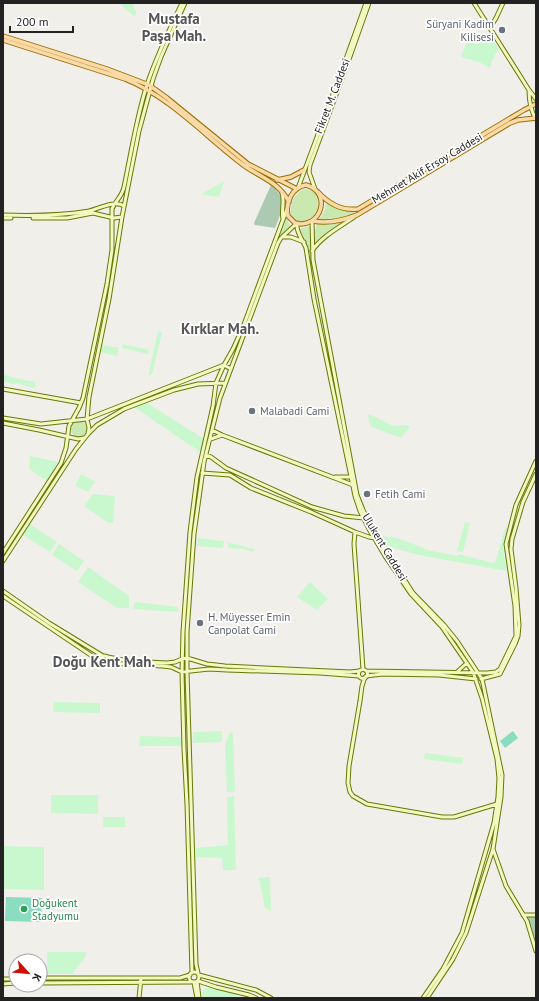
<svg xmlns="http://www.w3.org/2000/svg" width="539" height="1001" font-family="'PT Sans',sans-serif">
<style>
.grass{fill:#cae9b1}
.cemetery{fill:#abcab1}
.park{fill:#c9f8cf}
.pitch{fill:#8addc1}
.lines{fill:none;stroke-linecap:round;stroke-linejoin:round}
.secondary-casing{stroke:#677809;stroke-width:5}
.primary-casing{stroke:#9a6f05;stroke-width:5.5}
.secondary{stroke:#f3f8c0;stroke-width:3}
.primary{stroke:#f9d9a6;stroke-width:3.5}
.worship-dot{fill:#6b7280;stroke:#fff;stroke-width:1.5}
.leisure-dot{fill:#2e9e5b;stroke:#fff;stroke-width:1.5}
.labels{text-anchor:middle;dominant-baseline:central;stroke-width:3.5;stroke-linejoin:round;paint-order:stroke}
.worship-label{font-size:11px;fill:#5b616d;stroke:#fff;text-anchor:start}
.street-label{font-size:11px;fill:#222;stroke:#fff}
.leisure-label{font-size:11px;fill:#27864d;stroke:#fff;text-anchor:start}
.district-label{font-size:15px;font-weight:bold;fill:#555;stroke:#fff}
</style>
<rect width="100%" height="100%" fill="#f1efe9"/>
<path class="grass" d="M 401,185 L 402,186 L 358,214 L 343,218 L 318,221 L 325,210 L 326,202 L 346,210 L 357,210 Z
M 304,189 C 328,189 321,224 296,222 L 291,216 C 290,205 293,194 304,189 Z
M 286,216 L 291,228 L 282,236 L 252,306 Z
M 348,220 L 314,245 L 315,230 L 317,224 Z
M 311,226 L 310,242 L 313,273 L 311,271 L 306,244 L 298,229 Z
M71 429a8 8 0 1 1 16 0a8 8 0 1 1-16 0Z"/>
<path class="cemetery" d="M 271,185 C 288,198 282,211 275,228 L 255,225 L 254,223 Z
M 536,916 L 536,946 L 528,917 Z"/>
<path class="park" d="M 120,3 L 132,3 L 136,11 L 136,15 L 134,16 L 123,7 Z
M 481,32 L 493,41 L 499,48 L 492,61 L 490,68 L 481,63 L 461,57 L 467,42 L 479,44 Z
M 223,182 L 224,182 L 219,197 L 201,194 Z
M 158,331 L 162,333 L 152,374 L 148,376 Z
M 123,344 L 149,350 L 148,354 L 122,348 Z
M 102,345 L 119,348 L 117,356 L 100,352 Z
M 3,374 L 11,377 L 35,382 L 36,386 L 33,388 L 16,383 L 13,384 L 3,381 Z
M 147,403 L 204,439 L 200,452 L 134,407 Z
M 369,414 L 393,426 L 407,425 L 410,427 L 401,438 L 370,426 L 368,415 Z
M 30,456 L 58,462 L 47,481 L 29,469 Z
M 81,474 L 95,482 L 88,492 L 75,486 Z
M 93,494 L 115,496 L 113,523 L 107,522 L 84,506 Z
M 465,522 L 470,523 L 463,552 L 457,551 Z
M 30,524 L 57,542 L 50,552 L 23,535 Z
M 505,528 L 507,529 L 503,549 L 507,571 L 419,555 L 387,546 L 380,537 C 396,534 417,547 432,551 C 441,553 449,554 458,556 L 459,554 L 492,563 L 494,563 L 496,560 Z
M 197,538 L 224,541 L 223,548 L 197,546 Z
M 227,542 L 254,549 L 253,552 L 244,549 L 228,548 Z
M 59,544 L 84,561 L 77,571 L 52,555 Z
M 88,567 L 129,596 L 129,608 L 117,608 L 78,582 Z
M 310,582 L 328,599 L 317,610 L 297,597 Z
M 136,602 L 178,607 L 178,612 L 133,609 L 134,604 Z
M 54,702 L 100,703 L 100,713 L 53,712 Z
M 222,731 L 222,741 L 220,742 L 193,743 L 193,732 Z
M 231,732 L 233,733 L 235,792 L 227,792 L 225,745 L 227,738 Z
M 140,736 L 182,737 L 181,746 L 139,746 Z
M 426,753 L 463,758 L 462,764 L 424,759 L 425,754 Z
M 52,795 L 98,795 L 98,814 L 51,813 L 51,796 Z
M 234,796 L 236,870 L 223,870 L 222,858 L 196,857 L 196,848 L 228,845 L 227,797 Z
M 103,817 L 125,817 L 125,827 L 103,827 Z
M 3,846 L 44,847 L 44,890 L 4,889 L 3,908 Z
M 270,877 L 271,911 L 265,908 L 259,878 Z
M 47,952 L 86,952 L 86,956 L 72,974 L 47,974 Z
M 210,987 L 236,994 L 237,998 L 203,998 L 202,993 L 204,989 Z"/>
<path class="pitch" d="M 513,731 L 518,738 L 505,748 L 500,741 Z
M 6,897 L 42,898 L 41,922 L 5,921 Z"/>
<g class="lines">
<defs>
<path id="secondary" d="M 474,3 L 529,90 L 536,99
M 490,28 L 496,18 L 503,3
M 529,90 C 529,101 530,110 536,119
M 298,188 L 342,70 L 366,3
M 315,189 L 309,172 L 310,165 L 346,68 L 369,3
M 282,193 C 285,202 281,211 283,219
M 3,215 C 32,216 60,216 89,211 C 100,208 115,200 124,206
M 3,218 L 11,218
M 33,218 L 67,218 L 93,213 L 114,218 L 122,217
M 312,221 L 313,260 L 357,495 L 363,510 L 372,528 L 388,554 L 413,593 L 444,625 L 457,641 L 482,679 L 502,775 L 501,797 L 493,849 L 466,933 L 453,959 L 427,998
M 297,224 C 296,233 303,240 306,248 L 314,299 L 355,496 L 360,511 L 369,529 L 385,556 L 411,594 L 442,627 L 473,672 L 482,698 L 497,759 L 499,778 L 498,797 L 494,823 L 462,933 L 443,969 L 423,998
M 283,237 L 291,237 L 304,242
M 312,251 C 322,236 340,227 354,217
M 3,389 L 81,403
M 3,418 L 41,424 L 87,419 L 224,365 L 231,369
M 3,423 L 39,430 L 78,439 L 84,438
M 212,430 L 222,435 L 353,485
M 88,434 L 97,425 L 124,409 L 174,390 L 198,384 L 225,383
M 211,439 L 222,435
M 206,455 L 211,457 L 226,468 L 312,507 L 344,516 L 364,518
M 202,473 L 230,475 L 251,488 L 311,512 L 355,532 L 369,537 L 375,538
M 335,477 L 351,477
M 355,532 L 354,544 L 363,669
M 3,553 L 61,463 L 66,448 L 69,426 L 79,408 L 83,398 L 107,284 L 112,250 L 112,209 C 115,201 122,197 124,187 C 131,154 136,120 146,88 C 155,59 169,31 182,3
M 3,561 L 76,449 L 88,434 L 89,428 L 87,419 L 89,397 L 109,299 L 122,217 L 139,131 L 153,79 L 161,57 L 185,3
M 3,591 L 49,623 L 103,656
M 3,596 L 101,662
M101 660a4 4 0 1 1 8 0a4 4 0 1 1-8 0Z
M 108,657 L 128,661 L 167,663 L 175,662 L 182,659 L 187,658 L 207,664 L 225,666 L 350,672 L 359,671
M 108,663 L 162,666 L 171,667 L 182,672 L 209,669 L 227,670 L 320,673 L 359,676
M358.5 674a4.5 4.5 0 1 1 9 0a4.5 4.5 0 1 1-9 0Z
M 366,671 L 487,673 L 496,672 L 500,669 L 516,636 L 515,606 L 506,544 L 516,505 L 536,461
M 458,671 L 467,663
M 366,676 L 383,674 L 439,675 L 476,679
M 365,677 L 362,686 L 360,701 L 349,766 L 348,783 L 350,792 L 353,796 L 367,804 L 442,817 L 454,817 L 497,804
M 481,679 L 500,674 L 515,644 L 518,636 L 519,625 L 516,588 L 511,549 L 512,539 L 523,502 L 536,474
M 493,849 L 506,886 L 527,921 L 536,951
M 523,915 L 536,915
M189 977a5 5 0 1 1 10 0a5 5 0 1 1-10 0Z
M 192,973 L 187,804 L 184,749 L 182,672 L 183,632 L 190,532 L 197,477 L 213,406 L 216,383 L 224,365 L 233,349 L 243,327 L 287,209
M 198,973 L 196,964 L 187,672 L 187,632 L 194,534 L 204,462 L 220,398 L 278,243 L 281,238 L 296,224
M 199,975 L 256,990 L 271,998
M 40,978 L 180,978 L 190,975
M 3,979 L 16,979
M 197,981 L 199,998
M 198,981 L 216,987 L 249,995 L 256,998
M 40,983 L 191,982
M 194,983 L 197,998
M 3,984 L 16,983
M 139,998 L 141,978"/>
<path id="primary" d="M 3,36 L 107,69 L 149,85 L 167,98 L 248,164 L 297,189
M 3,40 L 125,79 C 170,97 204,135 242,164 C 259,177 278,181 289,202
M 277,180 L 291,177 L 304,170
M 306,185 C 333,192 321,230 295,223 L 288,216 C 285,203 292,187 306,185 Z
M 318,192 C 329,204 342,211 358,209 L 524,110 L 536,104
M 313,221 C 327,224 344,220 357,215 L 510,123 L 518,120 L 536,118"/>
</defs>
<use href="#secondary" class="secondary-casing"/>
<use href="#primary" class="primary-casing"/>
<use href="#secondary" class="secondary"/>
<use href="#primary" class="primary"/>
</g>
<g class="worship-dot">
<circle cx="502" cy="30" r="4"/>
<circle cx="252" cy="411" r="4"/>
<circle cx="367" cy="494" r="4"/>
<circle cx="200" cy="623" r="4"/>
</g>
<circle class="leisure-dot" cx="24" cy="909" r="4"/>
<g class="labels">
<g class="worship-label">
<text x="494" y="24" text-anchor="end">Süryani Kadim<tspan x="494" dy="13">Kilisesi</tspan></text>
<text x="260" y="411">Malabadi Cami</text>
<text x="375" y="494">Fetih Cami</text>
<text x="208" y="617">H. Müyesser Emin<tspan x="208" dy="13">Canpolat Cami</tspan></text>
</g>
<g class="street-label">
<text transform="translate(332 96) rotate(-69)">Fikret M. Caddesi</text>
<text transform="translate(427 168) rotate(-31)">Mehmet Akif Ersoy Caddesi</text>
<text transform="translate(385 547) rotate(59)">Ulukent Caddesi</text>
</g>
<g class="leisure-label">
<text x="32" y="903">Doğukent<tspan x="32" dy="13">Stadyumu</tspan></text>
</g>
<g class="district-label">
<text x="174" y="18">Mustafa<tspan x="174" dy="17">Paşa Mah.</tspan></text>
<text x="220" y="328">Kırklar Mah.</text>
<text x="104" y="661">Doğu Kent Mah.</text>
</g>
</g>
<rect width="539" height="1001" fill="none" stroke="#222222" stroke-width="8"/>
<g transform="translate(28 973) rotate(117)"><circle r="19" fill="#ffffff" stroke="#a7a7a7"/>
<path d="M0-3L7 15L0 10L-7 15Z" fill="#cc0f07"/>
<text y="-6" font-size="11" font-weight="bold" text-anchor="middle" fill="#222222">K</text>
</g>
<path d="M10 26v6h63v-6" fill="none" stroke="#222222" stroke-width="2"/>
<text x="16" y="26" font-size="12" fill="#222222" stroke="#ffffff" stroke-width="3" paint-order="stroke">200 m</text>
</svg>
